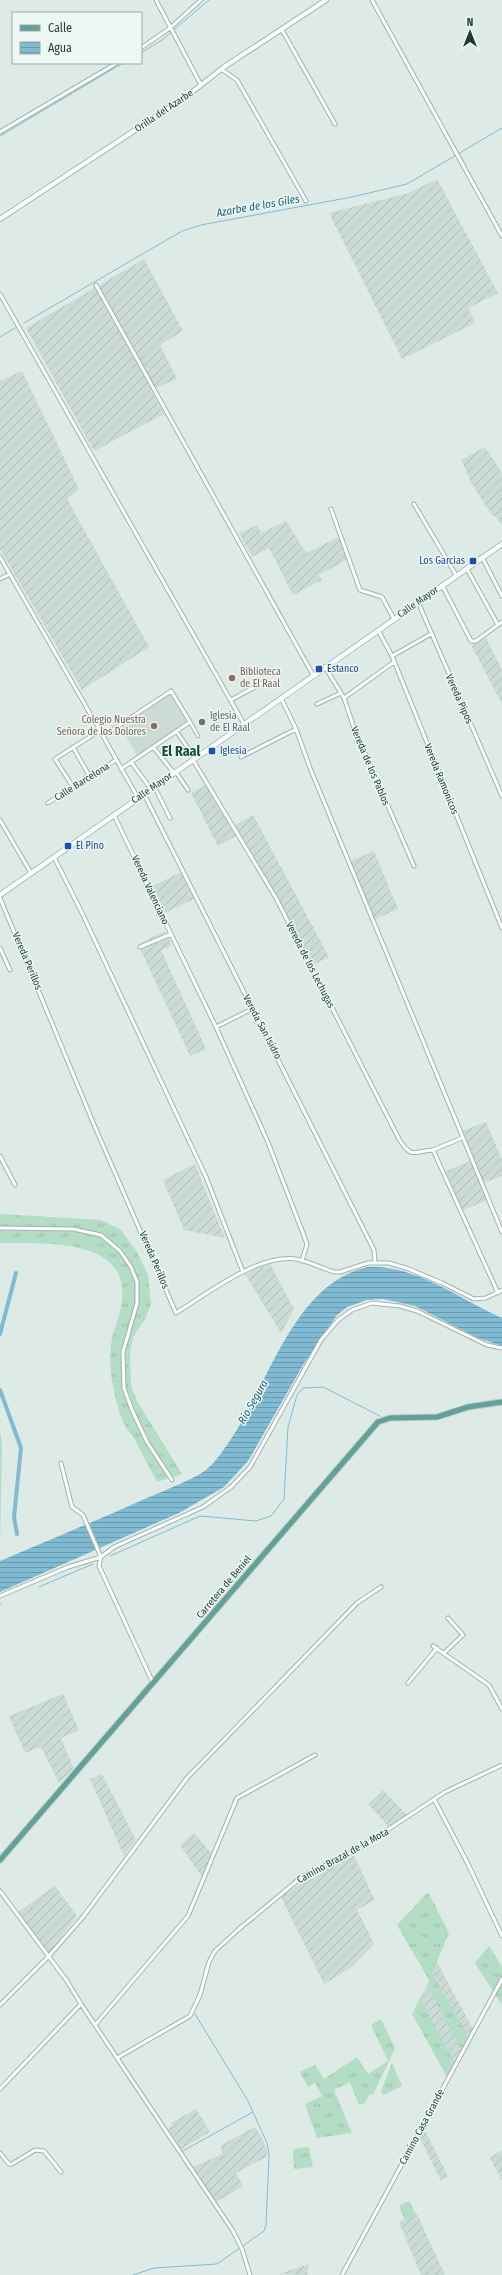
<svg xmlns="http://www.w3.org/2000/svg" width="502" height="2275" font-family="'Fira Sans Condensed',sans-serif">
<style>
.built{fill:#cbdad5}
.industrial{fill:url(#industrial-furrows)}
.grass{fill:url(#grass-tufts)}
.water{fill:url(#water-rules)}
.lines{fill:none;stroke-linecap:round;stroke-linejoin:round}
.stream{stroke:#80bbd3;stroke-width:1}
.canal{stroke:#80bbd3;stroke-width:4}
.pedestrian-casing{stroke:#a0b2ae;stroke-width:4.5}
.minor-casing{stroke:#a0b2ae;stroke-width:5}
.tertiary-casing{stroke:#a0b2ae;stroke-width:6}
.secondary-casing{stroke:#9bb6b0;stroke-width:6}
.primary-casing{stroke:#bcc4c3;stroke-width:7}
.pedestrian{stroke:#fff;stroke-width:2.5}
.minor{stroke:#fff;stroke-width:3}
.tertiary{stroke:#fff;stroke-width:4}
.secondary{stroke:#fff;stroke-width:4.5}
.primary{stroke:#5ea29a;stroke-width:5}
.transit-dot{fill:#1a4fb4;stroke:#edf7f3;stroke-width:1.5}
.education-dot{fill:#8d6e63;stroke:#edf7f3;stroke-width:1.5}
.worship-dot{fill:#6b7280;stroke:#edf7f3;stroke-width:1.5}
.labels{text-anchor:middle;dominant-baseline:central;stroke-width:3;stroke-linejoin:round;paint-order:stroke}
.street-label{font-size:10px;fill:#1e3a36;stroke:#edf7f3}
.transit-label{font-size:10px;fill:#164399;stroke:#edf7f3;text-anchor:start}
.education-label{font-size:10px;fill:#785e54;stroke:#edf7f3;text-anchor:start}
.worship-label{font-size:10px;fill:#5b616d;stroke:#edf7f3;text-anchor:start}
.water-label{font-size:11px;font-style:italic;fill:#155a78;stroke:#edf7f3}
.district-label{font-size:14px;font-weight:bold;fill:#194c47;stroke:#edf7f3}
</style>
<defs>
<pattern id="industrial-furrows" width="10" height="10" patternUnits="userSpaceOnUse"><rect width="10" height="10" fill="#cbdad5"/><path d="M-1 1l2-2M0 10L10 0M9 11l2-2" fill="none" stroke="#aebcb7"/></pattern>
<pattern id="grass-tufts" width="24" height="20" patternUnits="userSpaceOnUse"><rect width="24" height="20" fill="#b3ddc5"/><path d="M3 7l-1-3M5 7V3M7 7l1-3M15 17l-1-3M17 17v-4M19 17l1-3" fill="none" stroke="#9abeaa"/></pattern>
<pattern id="water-rules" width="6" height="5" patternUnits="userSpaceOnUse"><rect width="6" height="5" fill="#80bbd3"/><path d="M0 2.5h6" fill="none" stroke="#6899ac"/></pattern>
</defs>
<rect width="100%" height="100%" fill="#ddeae6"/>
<path class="built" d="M 170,694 L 187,723 L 137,755 L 121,728 Z"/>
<path class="industrial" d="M 437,179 L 498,293 L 468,308 L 475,323 L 402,359 L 329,213 L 409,193 Z
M 144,259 L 183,331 L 160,345 L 177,379 L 151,390 L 164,414 L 94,451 L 26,328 Z
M 22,371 L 79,489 L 67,499 L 149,647 L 82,690 L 0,549 L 0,381 Z
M 485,447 L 502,473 L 502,525 L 496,517 L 491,514 L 472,484 L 461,460 Z
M 286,521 L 306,553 L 339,537 L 348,559 L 319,575 L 322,580 L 293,595 L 269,548 L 252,557 L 239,533 L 257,525 L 261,533 Z
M 486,638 L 502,670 L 502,704 L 471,645 Z
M 205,785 L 236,836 L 218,846 L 191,793 Z
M 253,815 L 329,957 L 313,965 L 235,825 Z
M 374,851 L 398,909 L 371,921 L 347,862 Z
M 181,872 L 194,899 L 165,913 L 153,886 Z
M 165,931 L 172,946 L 161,950 L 206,1049 L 190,1056 L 138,944 Z
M 486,1122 L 502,1160 L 502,1176 L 483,1183 L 490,1199 L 463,1210 L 446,1171 L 470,1161 L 462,1131 Z
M 195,1164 L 214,1212 L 225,1238 L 184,1230 L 163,1180 Z
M 270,1264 L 294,1309 L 281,1333 L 245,1274 Z
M 63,1694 L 79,1730 L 61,1738 L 74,1769 L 59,1783 L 41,1747 L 25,1753 L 9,1716 Z
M 102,1774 L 136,1840 L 124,1856 L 90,1779 Z
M 383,1790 L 407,1815 L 389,1827 L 368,1804 Z
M 194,1833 L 212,1854 L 202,1877 L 180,1845 Z
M 354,1856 L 375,1900 L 357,1910 L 374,1944 L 352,1967 L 324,1984 L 281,1897 L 323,1868 Z
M 55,1886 L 77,1916 L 49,1953 L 18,1912 Z
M 437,1962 L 473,2029 L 469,2037 L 432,1973 Z
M 427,1985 L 461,2050 L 455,2062 L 420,1998 Z
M 196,2109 L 210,2132 L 181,2149 L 168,2128 L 172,2126 L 171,2123 Z
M 422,2124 L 448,2177 L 441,2181 L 417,2132 Z
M 255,2127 L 263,2140 L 267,2153 L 266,2157 L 236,2173 L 243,2186 L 216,2202 L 193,2167 L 222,2154 L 221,2145 Z
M 502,2150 L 502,2181 L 490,2158 Z
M 417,2214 L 445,2275 L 421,2275 L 399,2222 Z
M 309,2264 L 307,2275 L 279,2274 Z"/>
<path class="grass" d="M 0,1214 L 101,1220 L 121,1230 L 137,1252 L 148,1275 L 151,1304 L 145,1319 L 133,1337 L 130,1353 L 131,1385 L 137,1401 L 182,1474 L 157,1482 L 133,1436 C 122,1425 118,1409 115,1395 C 110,1376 109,1357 112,1338 C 114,1329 118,1320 120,1312 C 138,1236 48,1244 0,1243 Z
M 0,1431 L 2,1445 L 0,1549 Z
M 428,1892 L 449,1933 L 432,1973 L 469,2037 L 461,2050 L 427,1985 L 429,1980 L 397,1925 Z
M 489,1946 L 502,1967 L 502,2005 L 475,1963 Z
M 420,1998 L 455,2062 L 447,2077 L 412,2014 Z
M 381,2019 L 395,2048 L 373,2095 L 370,2094 L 365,2103 L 359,2105 L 350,2082 L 334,2090 L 352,2133 L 317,2138 L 305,2104 L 322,2096 L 315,2083 L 308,2087 L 300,2072 L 315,2065 L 324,2079 L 357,2057 L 368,2074 L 388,2061 L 371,2025 Z
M 392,2063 L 402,2086 L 383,2095 L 381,2091 Z
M 309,2147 L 313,2167 L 294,2169 L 293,2149 Z
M 409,2201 L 416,2215 L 405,2220 L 399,2206 Z"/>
<path class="water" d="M 368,1267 C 417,1265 459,1299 502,1318 L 502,1346 L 478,1338 L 415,1306 L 383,1299 L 367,1300 L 347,1307 L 337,1315 L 303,1365 L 248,1461 L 224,1487 L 179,1513 L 0,1592 L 0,1561 C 49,1540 98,1520 147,1498 C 161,1492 197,1478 207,1469 C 217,1461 226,1446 233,1436 C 270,1380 295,1283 368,1267 Z"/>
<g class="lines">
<path class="stream" d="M 141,53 L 162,40 L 209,0
M 0,136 L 123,63
M 24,323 L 182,231 L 201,225 L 352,197 L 407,184 L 502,128
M 0,337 L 15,328
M 110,1556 L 200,1516 L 256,1521 L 271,1516 L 284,1499 L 288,1427 L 297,1395 L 303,1388 L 323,1387 L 380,1416
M 39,1587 L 93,1564
M 0,1604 L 1,1604
M 181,2152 L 253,2112
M 133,2275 L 154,2268 L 217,2264 L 264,2231 L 266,2225 L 269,2155 L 267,2143 L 248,2101 L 195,2014"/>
<path class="canal" d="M 0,1334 L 16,1273
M 0,1390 L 21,1448 L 14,1517 L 17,1534"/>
<defs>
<path id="pedestrian" d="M 190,722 L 198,736"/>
<path id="minor" d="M 156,0 L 201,85
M 372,0 L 502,236
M 282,30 L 335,124
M 141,48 L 170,28 L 201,0
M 221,69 L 237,80 L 306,201
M 0,132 L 117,63
M 96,285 L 313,675
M 0,294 L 244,724
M 414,504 L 456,575
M 331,509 L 360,590 L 382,597 L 394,619
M 0,557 L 103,736
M 482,557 L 502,596
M 467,569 L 498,625
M 0,579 L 10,574
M 442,585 L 471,641 L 476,641 L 502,622
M 418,602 L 502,796
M 378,630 L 392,656 L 502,928
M 392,656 L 431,634
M 325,667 L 344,698 L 353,725 L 414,866
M 281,698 L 296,729 L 310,768 L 502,1232
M 344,698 L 394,662
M 231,700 L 262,683
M 317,704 L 341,693
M 176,731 L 195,758
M 73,747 L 90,777
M 153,747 L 174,773
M 241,757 L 296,729
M 193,760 L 276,898 L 399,1139 C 412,1160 414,1151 433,1150
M 131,762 L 151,789
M 121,769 L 190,722 L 171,691 L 103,736 L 138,798
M 176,772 L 188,790
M 154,786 L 170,818
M 73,787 L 55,759 L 99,731
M 144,794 L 374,1250 L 375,1262
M 48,803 L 116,760
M 114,815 L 171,934 L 140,947
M 0,820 L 31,873
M 54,857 L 82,913 L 206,1177 L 243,1272
M 0,898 L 95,1127 L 176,1313 C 207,1294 259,1253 296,1259 C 308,1261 321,1268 334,1272 L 340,1272 L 368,1263 L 389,1263 L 409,1269 L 442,1283 L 474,1299 L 486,1298 L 502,1290
M 171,934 L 216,1027 L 252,1009
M 0,948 L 10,970
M 216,1027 L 267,1140 L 301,1228 L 307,1244 L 302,1261
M 462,1138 L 433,1150 L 498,1293
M 0,1156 L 15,1185
M 0,1228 L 73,1229 L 101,1235 L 120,1251 L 131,1267 L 137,1282 L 137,1303 L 123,1352 L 124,1388 L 132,1410 L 147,1442 L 172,1480
M 61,1463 L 72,1507 L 83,1515 L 101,1557 L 99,1566 L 153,1683
M 0,1596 L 68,1567 L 101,1557 L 114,1547 L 203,1507 L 231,1487 L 250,1467 L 321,1340 L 338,1320 L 352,1310 L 372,1303 L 400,1306 L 417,1311 L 487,1345 L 502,1348
M 433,1646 L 489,1685 L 502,1709
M 444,1653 L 463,1635 L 448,1618
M 408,1683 L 437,1648
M 435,1801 L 468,1864 L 502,1936
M 0,1891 L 67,1981 L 81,2004 L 0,2089
M 81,2004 L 117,2058 L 190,2016 L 200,1995 L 209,1962 L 215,1951 L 239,1929 L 303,1876 L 357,1850 L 445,1792 L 502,1765
M 0,2005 L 48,1957 L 83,1917 L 187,1778 L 357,1603 L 381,1587
M 95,2025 L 188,1916 L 237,1798 L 315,1755
M 117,2058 L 233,2231 L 241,2247
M 0,2153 L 9,2164 L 12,2164 L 35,2150 L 44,2151 L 61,2172
M 242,2249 L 250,2275
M 342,2275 L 502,1979"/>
<path id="tertiary" d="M 0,219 L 187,96 L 224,67 L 326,0"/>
<path id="secondary" d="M 0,895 L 502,544"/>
<path id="primary" d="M 0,1860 L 378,1422 L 390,1418 L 437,1417 L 468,1407 L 502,1402"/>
</defs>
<use href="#pedestrian" class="pedestrian-casing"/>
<use href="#minor" class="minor-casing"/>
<use href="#tertiary" class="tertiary-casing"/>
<use href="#secondary" class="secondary-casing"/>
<use href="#primary" class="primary-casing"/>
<use href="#pedestrian" class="pedestrian"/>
<use href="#minor" class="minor"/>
<use href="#tertiary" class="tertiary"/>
<use href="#secondary" class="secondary"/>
<use href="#primary" class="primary"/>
</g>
<g class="transit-dot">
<rect x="469" y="557" width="8" height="8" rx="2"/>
<rect x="315" y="665" width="8" height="8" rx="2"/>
<rect x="208" y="747" width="8" height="8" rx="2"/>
<rect x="64" y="842" width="8" height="8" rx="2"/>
</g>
<g class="education-dot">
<circle cx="232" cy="678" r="4"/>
<circle cx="154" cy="726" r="4"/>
</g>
<circle class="worship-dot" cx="202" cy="722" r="4"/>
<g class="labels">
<g class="street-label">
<text transform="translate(164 111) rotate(-34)">Orilla del Azarbe</text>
<text transform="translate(418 602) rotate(-35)">Calle Mayor</text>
<text transform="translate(459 699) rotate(66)">Vereda Pipos</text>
<text transform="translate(370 766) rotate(67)">Vereda de los Pablos</text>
<text transform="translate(441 779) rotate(68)">Vereda Ramonicos</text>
<text transform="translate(82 782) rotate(-32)">Calle Barcelona</text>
<text transform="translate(152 788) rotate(-35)">Calle Mayor</text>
<text transform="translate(150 890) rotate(65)">Vereda Valenciano</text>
<text transform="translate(27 961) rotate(67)">Vereda Perillos</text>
<text transform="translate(310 965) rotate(63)">Vereda de los Lechugas</text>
<text transform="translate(262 1027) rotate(62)">Vereda San Isidro</text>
<text transform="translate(154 1260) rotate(67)">Vereda Perillos</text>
<text transform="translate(224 1587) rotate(-50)">Carretera de Beniel</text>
<text transform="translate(343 1856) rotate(-29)">Camino Brazal de la Mota</text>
<text transform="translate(422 2127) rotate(-62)">Camino Casa Grande</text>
</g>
<g class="transit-label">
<text x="465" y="561" text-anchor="end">Los Garcias</text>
<text x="327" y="669">Estanco</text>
<text x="220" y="751">Iglesia</text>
<text x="76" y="846">El Pino</text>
</g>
<g class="education-label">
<text x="240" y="672">Biblioteca<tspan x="240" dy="12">de El Raal</tspan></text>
<text x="146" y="720" text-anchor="end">Colegio Nuestra<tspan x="146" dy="12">Señora de los Dolores</tspan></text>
</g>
<g class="worship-label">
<text x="210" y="716">Iglesia<tspan x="210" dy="12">de El Raal</tspan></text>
</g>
<g class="water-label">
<text transform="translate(258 206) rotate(-10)">Azarbe de los Giles</text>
<text transform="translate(253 1402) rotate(-60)">Río Segura</text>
</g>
<g class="district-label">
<text x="181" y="751">El Raal</text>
</g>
</g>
<rect x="12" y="12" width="130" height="52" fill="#edf7f3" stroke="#9aaba7"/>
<rect x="20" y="25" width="20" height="6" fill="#5ea29a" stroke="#9aaba7"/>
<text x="48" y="32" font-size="12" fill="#1e3a36">Calle</text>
<rect x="20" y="42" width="20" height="12" fill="url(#water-rules)" stroke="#9aaba7"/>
<text x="48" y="52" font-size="12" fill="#1e3a36">Agua</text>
<g transform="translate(470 32)" stroke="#edf7f3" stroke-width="3" paint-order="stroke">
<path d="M0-3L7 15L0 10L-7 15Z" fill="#1e3a36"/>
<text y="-6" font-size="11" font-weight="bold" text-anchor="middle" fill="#1e3a36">N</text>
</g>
</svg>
